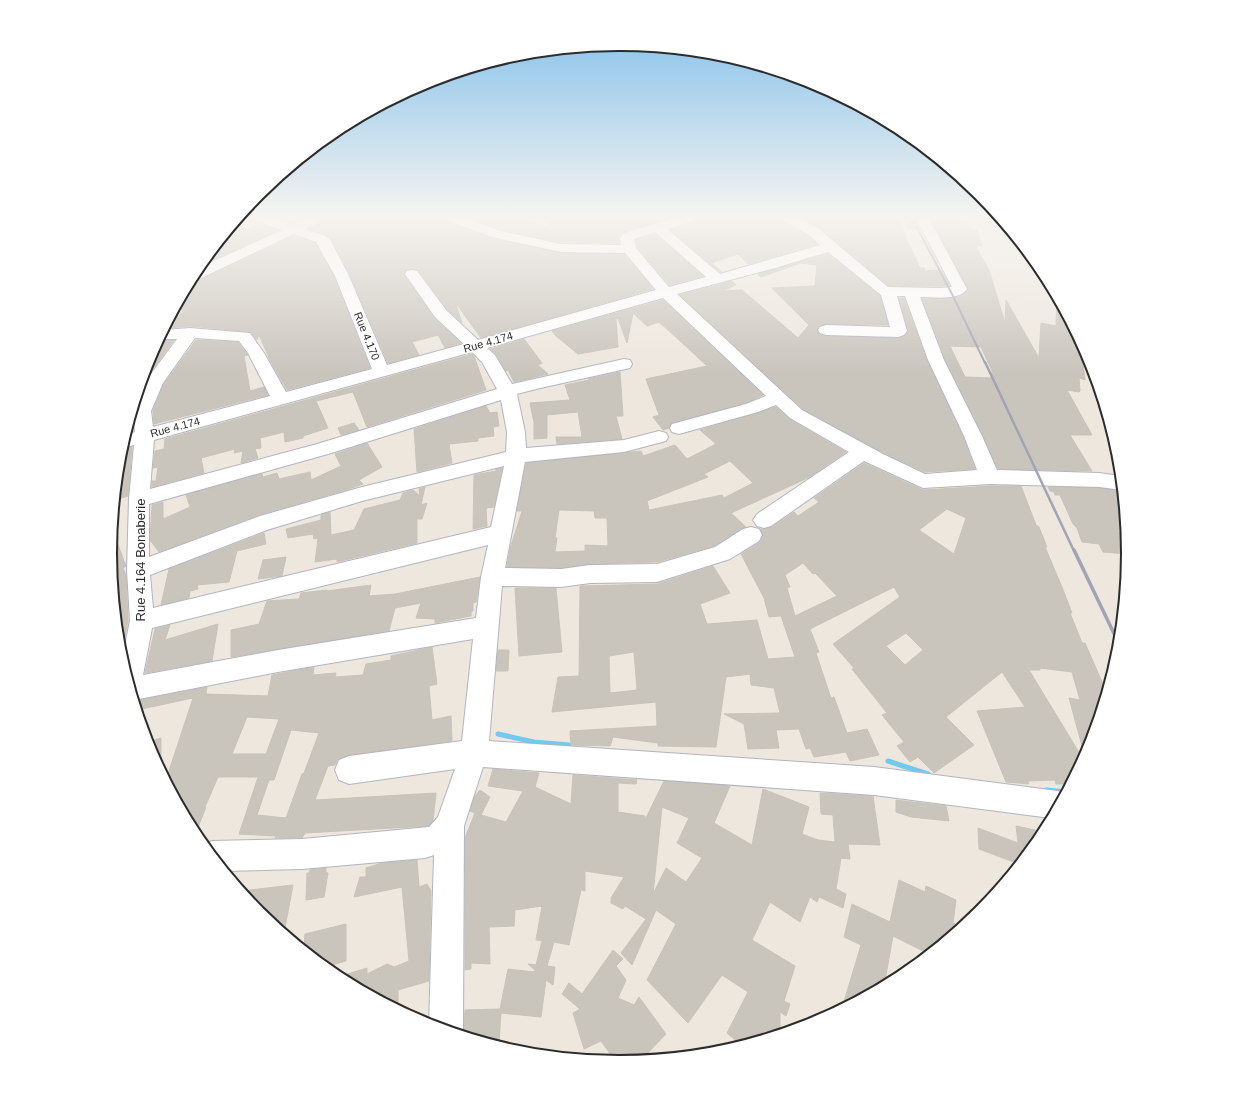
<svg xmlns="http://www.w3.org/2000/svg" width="1238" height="1106" font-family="Arial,sans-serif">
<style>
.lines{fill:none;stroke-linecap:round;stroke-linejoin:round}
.stream{stroke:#73c8ee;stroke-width:5}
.building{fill:#c9c5bd;stroke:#c9c3b8;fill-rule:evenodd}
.minor-casing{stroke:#b2b4bf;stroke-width:2}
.minor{fill:#fff;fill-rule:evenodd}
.rail-far2{stroke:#a1a3b6;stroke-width:2}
.rail-far1{stroke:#a1a3b6;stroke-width:2.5}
.rail{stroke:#a1a3b6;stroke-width:3.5}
.labels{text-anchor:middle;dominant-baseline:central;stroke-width:3.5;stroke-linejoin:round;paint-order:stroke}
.far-street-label{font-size:11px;fill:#2c2c2c;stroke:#fff}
.street-label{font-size:13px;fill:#2c2c2c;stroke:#fff}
.rim{fill:none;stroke:#2c2c2c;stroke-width:2}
</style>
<rect width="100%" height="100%" fill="#ede7de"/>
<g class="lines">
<path class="stream" d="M 498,734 L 534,742 L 569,745
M 888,761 L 928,774
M 1046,790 L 1066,792"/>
</g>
<path class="building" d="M 324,218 L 447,218 L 448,222 L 491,238 L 561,253 L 624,254 L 653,289 L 481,338 L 455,302 L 462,323 L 448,310 L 418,270 L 412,269 L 407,270 L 404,275 L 434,318 L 461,343 L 445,348 L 438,335 L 412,342 L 419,355 L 388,363 L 350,275 L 332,240 L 326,235 L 309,229 L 323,222 Z
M 470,218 L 515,218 L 551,228 L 544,218 L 670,218 L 624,232 L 619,237 L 619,243 L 561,242 L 501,230 Z
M 696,218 L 781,218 L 783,222 L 808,236 L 817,244 L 748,264 L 738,254 L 711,263 L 722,272 L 720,272 L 670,230 L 694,222 Z
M 801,218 L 897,218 L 920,268 L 924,268 L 925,271 L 941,270 L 950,286 L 889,286 L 820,228 Z
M 957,218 L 958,221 L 966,222 L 969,229 L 977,230 L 982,246 L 975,245 L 989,270 L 1005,323 L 1006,300 L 1039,358 L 1041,323 L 1056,326 L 1057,298 L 1084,349 L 1086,362 L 1083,362 L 1085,380 L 1079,378 L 1080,391 L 1079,392 L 1067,390 L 1092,435 L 1070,435 L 1092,471 L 998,469 L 983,435 L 945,359 L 922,299 L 953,298 L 964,294 L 968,289 L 931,219 ZM 950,346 L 981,347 L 993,373 L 990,373 L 993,378 L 965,377 Z
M 907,219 L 915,219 L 920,229 L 907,228 Z
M 236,222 L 247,229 L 261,224 L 278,230 L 199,266 L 222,239 L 227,236 L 224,235 Z
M 655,234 L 703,276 L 670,285 L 637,247 L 636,240 Z
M 294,236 L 315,243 L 334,277 L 370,368 L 287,390 L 271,362 L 259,335 L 257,340 L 250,332 L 190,326 L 169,328 L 184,310 L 175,309 L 189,282 L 198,281 Z
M 828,254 L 880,296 L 888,325 L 826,324 L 819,326 L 817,329 L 819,334 L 826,336 L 898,338 L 904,336 L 908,331 L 899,298 L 904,298 L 927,361 L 963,437 L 975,469 L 925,472 L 884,453 L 803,409 L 680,295 L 732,281 L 736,285 L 722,291 L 742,290 L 798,338 L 809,325 L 772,288 L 815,286 L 817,265 L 801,263 L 761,277 L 758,274 Z
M 663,300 L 763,395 L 746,403 L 672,423 L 669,428 L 663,430 L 653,417 L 659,415 L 646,379 L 707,366 L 678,339 L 659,322 L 647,326 L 633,313 L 627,343 L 618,318 L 616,319 L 618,347 L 578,354 L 556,336 L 552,331 Z
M 524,339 L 542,363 L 538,365 L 548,374 L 514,382 L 508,370 L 506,371 L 496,354 L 490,349 Z
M 158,340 L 174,340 L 144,381 L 136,399 L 149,358 Z
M 196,340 L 238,342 L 248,355 L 244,356 L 250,391 L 264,387 L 268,395 L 154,424 L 153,411 L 164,384 Z
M 472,354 L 474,356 L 486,390 L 367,427 L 353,392 L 316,401 L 328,428 L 303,436 L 303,438 L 285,442 L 284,432 L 260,438 L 261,448 L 255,449 L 258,458 L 241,463 L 243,451 L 234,453 L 235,449 L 201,458 L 204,473 L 152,487 L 152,481 L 156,481 L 158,467 L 153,468 L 155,451 L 164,449 L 165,439 Z
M 620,372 L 623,416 L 616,416 L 622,439 L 557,444 L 556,437 L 582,437 L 578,412 L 547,415 L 547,438 L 534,439 L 534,422 L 530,403 L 570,400 L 565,385 L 589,380 L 588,379 Z
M 486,406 L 490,413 L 497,412 L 499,426 L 493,427 L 494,436 L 478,438 L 478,441 L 449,444 L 452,463 L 417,472 L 414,429 Z
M 776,407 L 789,419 L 846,452 L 810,477 L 731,513 L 746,527 L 714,546 L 657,562 L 590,564 L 561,568 L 507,567 L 510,549 L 522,511 L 517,511 L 526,463 L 641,451 L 643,456 L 675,445 L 687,459 L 716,444 L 700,430 L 758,413 ZM 730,461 L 753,483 L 724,498 L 722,495 L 649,510 L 647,501 L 708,477 L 704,474 ZM 559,510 L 594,511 L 595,518 L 607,518 L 608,546 L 585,545 L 585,551 L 555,552 L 557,538 L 555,538 Z
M 354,423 L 359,430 L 341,435 L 338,428 Z
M 367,443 L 382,467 L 359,480 L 363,484 L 349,489 L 259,515 L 159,552 L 150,540 L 152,505 L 163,502 L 163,519 L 190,507 L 186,495 L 262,474 L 263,477 L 277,473 L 279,479 L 310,472 L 311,480 L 341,466 L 335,454 Z
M 132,447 L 128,496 L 115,500 L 121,449 Z
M 864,463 L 923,490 L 990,486 L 1021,486 L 1036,525 L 1039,527 L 1047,547 L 1045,547 L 1062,587 L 1072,613 L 1070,613 L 1082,643 L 1085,643 L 1106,691 L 1089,748 L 1085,757 L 1069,698 L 1080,700 L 1072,672 L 1040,668 L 1040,670 L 1029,670 L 1083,759 L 1070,784 L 1056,784 L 1055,780 L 1028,781 L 1029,784 L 1006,782 L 977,711 L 1025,707 L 1002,672 L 946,717 L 974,745 L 934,773 L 918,757 L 910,762 L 897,746 L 904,742 L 882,715 L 887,713 L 852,669 L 854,668 L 833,644 L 900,597 L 894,587 L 810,629 L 819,652 L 816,653 L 831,698 L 834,697 L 847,733 L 867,729 L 879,755 L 850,761 L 846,752 L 814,757 L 810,748 L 806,749 L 799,729 L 776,730 L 779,748 L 748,749 L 744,724 L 724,714 L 780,713 L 774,688 L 751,685 L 750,674 L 726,677 L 716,747 L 658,746 L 658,743 L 613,737 L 610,746 L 571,745 L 570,731 L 657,726 L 656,702 L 552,712 L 558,677 L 579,676 L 580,586 L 657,584 L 713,566 L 730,593 L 700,604 L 707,624 L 757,620 L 768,659 L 795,657 L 781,616 L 769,617 L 764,598 L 741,554 L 760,542 L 763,536 L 760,529 L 764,529 L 772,527 L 794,512 L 798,516 L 819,502 L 814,498 ZM 947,509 L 966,518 L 954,554 L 919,530 ZM 803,563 L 813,574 L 815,573 L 837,596 L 795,616 L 787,588 L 790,587 L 785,575 ZM 906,633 L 923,650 L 905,665 L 886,646 ZM 634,652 L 637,690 L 610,693 L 609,656 Z
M 502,468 L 494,507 L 486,508 L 487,526 L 473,529 L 474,475 L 496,471 L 496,469 Z
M 425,487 L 421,505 L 427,503 L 422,519 L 417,519 L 417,543 L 345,560 L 337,562 L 337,559 L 315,562 L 318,538 L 314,539 L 313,534 L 288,538 L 286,529 L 321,520 L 321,515 L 330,512 L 331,535 L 354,530 L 364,509 L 400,500 L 403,493 L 413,490 L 420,496 L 419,489 Z
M 1048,487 L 1099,488 L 1122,491 L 1128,554 L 1103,552 L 1099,544 L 1082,542 L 1077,528 L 1073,524 L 1060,495 L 1055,495 L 1054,492 L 1050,491 Z
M 112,529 L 126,566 L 123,568 L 126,575 L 128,621 L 121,656 L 110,553 Z
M 264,533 L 266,544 L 237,551 L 229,582 L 197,585 L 198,589 L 190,591 L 189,598 L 161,605 L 169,569 Z
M 286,557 L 282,576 L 258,579 L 263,560 Z
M 480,577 L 476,602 L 473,603 L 473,611 L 471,612 L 471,616 L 435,623 L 435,619 L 416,618 L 421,603 L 395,608 L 389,631 L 231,657 L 231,630 L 259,624 L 267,601 L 299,599 L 301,593 L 327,590 L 327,591 L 371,585 L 369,596 L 395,594 Z
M 515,588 L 556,588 L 562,652 L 519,656 Z
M 218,624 L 212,661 L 145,673 L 155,629 L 170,625 L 165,640 Z
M 432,647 L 437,684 L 429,686 L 432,720 L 451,716 L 452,741 L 349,755 L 338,759 L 335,765 L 328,766 L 315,800 L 436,793 L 433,821 L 428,826 L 305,833 L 302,838 L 275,838 L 276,836 L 239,834 L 258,777 L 218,777 L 205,807 L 206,807 L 195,835 L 166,780 L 193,698 L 137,710 L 135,701 L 207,687 L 206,694 L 268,696 L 272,675 L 314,667 L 313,675 L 336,673 L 335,677 L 363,675 L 366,664 L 391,660 L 391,656 ZM 247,717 L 279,719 L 266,754 L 232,754 ZM 291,730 L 319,733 L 304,773 L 302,774 L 286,818 L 257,815 L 269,780 L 274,780 Z
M 498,650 L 509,650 L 508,671 L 496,671 Z
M 161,738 L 161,771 L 147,742 Z
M 493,769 L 539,773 L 535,787 L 571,804 L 573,775 L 637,780 L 636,784 L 618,783 L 618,812 L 645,816 L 644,822 L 664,781 L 730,786 L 714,823 L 752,845 L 763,789 L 809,807 L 802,834 L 818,840 L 835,842 L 833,815 L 821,814 L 820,793 L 873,796 L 880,845 L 848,844 L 850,859 L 841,858 L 836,889 L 846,894 L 843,908 L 819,897 L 817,902 L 810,897 L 800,922 L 770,902 L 752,940 L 795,966 L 784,1001 L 790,1004 L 786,1016 L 780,1012 L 780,1026 L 775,1035 L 741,1045 L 727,1033 L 748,992 L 722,975 L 688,1023 L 647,980 L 676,924 L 656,910 L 632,965 L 621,953 L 646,919 L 625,906 L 623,909 L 611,903 L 611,898 L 624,877 L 585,871 L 585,891 L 581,890 L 569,945 L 554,942 L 547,966 L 555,967 L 553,985 L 546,980 L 541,1017 L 501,1013 L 499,1043 L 491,1043 L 462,1035 L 464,1028 L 465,1010 L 500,1009 L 508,969 L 534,972 L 535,970 L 528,964 L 536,965 L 542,941 L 536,940 L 542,906 L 515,910 L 514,926 L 489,927 L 490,964 L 471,963 L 471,969 L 465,970 L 465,838 L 475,813 L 470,811 L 475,796 L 480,790 L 490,797 L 481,815 L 506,822 L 523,791 L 488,786 ZM 662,807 L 689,818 L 677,843 L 702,858 L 686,882 L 666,868 L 653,894 Z
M 896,800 L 946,806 L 949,821 L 911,817 L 896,812 Z
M 1016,826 L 1044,832 L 1019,864 L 979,849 L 978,828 L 1018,843 Z
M 417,860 L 419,887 L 427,884 L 431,891 L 429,981 L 398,990 L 398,1009 L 338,977 L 367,968 L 367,974 L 387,964 L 394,967 L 409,961 L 402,887 L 354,897 L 360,877 L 366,877 L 366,868 L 382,863 Z
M 326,868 L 326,873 L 328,873 L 324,897 L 306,900 L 307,873 L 309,873 L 310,870 Z
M 899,880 L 925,892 L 926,886 L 956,900 L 953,923 L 962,927 L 929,954 L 893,936 L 884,986 L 842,1008 L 861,945 L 844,937 L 852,904 L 890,922 Z
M 293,885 L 284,933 L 259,913 L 243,893 L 250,890 Z
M 346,924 L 346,961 L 325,967 L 304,950 L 305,934 Z
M 613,950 L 623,959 L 616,966 L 626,980 L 618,998 L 634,1005 L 639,997 L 666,1034 L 641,1060 L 616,1062 L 601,1041 L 584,1049 L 573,1013 L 580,1009 L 562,994 L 569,983 L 582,994 Z"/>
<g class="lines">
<defs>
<path id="minor" d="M 255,218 L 274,218 L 293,224 L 307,218 L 323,218 L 322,221 L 305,229 L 326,236 L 331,241 L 349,276 L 387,365 L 464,344 L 435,317 L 405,274 L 407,271 L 412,270 L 417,271 L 447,311 L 478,340 L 656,290 L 625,253 L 561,252 L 492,237 L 449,221 L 448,218 L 466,218 L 501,231 L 561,244 L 621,245 L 620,238 L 624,233 L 675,218 L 695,218 L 694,221 L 667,229 L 720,274 L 820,245 L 809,235 L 784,221 L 782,218 L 798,218 L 819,229 L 888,287 L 941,288 L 952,287 L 916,218 L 929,218 L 967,289 C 959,301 934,297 920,297 L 944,360 L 982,436 L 997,470 L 1099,473 L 1120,476 L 1122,490 L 1099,487 L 990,484 L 923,488 L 864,461 L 771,526 L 764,528 L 757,526 L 753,520 L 757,514 L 849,452 L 790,418 L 776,405 L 758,412 L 679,434 L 672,432 L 670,428 L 672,424 L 746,404 L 766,396 L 663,298 L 487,348 L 495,355 L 512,384 L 624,359 L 630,360 L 632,364 L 630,368 L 536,389 L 517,394 L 525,432 L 526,448 L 624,440 L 659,431 L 666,433 L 668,437 L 666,441 L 624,452 L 525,462 L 505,568 L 561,569 L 590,565 L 657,564 L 715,547 L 743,529 L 751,527 L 759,529 L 762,535 L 759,541 L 730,559 L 657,582 L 590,583 L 561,587 L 502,586 L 489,741 L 874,767 L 1058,791 L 1065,793 L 1051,818 L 874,795 L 483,767 L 464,826 L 463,1028 L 461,1034 L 429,1025 L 434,855 L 425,858 L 302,869 L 224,871 L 203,845 L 212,841 L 302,839 L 429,827 L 438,817 L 455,769 L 349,784 L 339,780 L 335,770 L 339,760 L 349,756 L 462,741 L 473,639 L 278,672 L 134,700 L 122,659 L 130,621 L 127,570 L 129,499 L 134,445 L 121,448 L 125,435 L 135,432 L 133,411 L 145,382 L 177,339 L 159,339 L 164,330 L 190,328 L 250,333 L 264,353 L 286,392 L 372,369 L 335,276 L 316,242 L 294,234 L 197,280 L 190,281 L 196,269 L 282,230 L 257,221 ZM 655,232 L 706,277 L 669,287 L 636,248 L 634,239 ZM 828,252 L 881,295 L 890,327 L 826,325 L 820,327 L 818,330 L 820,333 L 826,335 L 898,337 L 904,335 L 907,331 L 897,296 L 905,296 L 928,360 L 964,436 L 977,470 L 925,474 L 883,454 L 802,410 L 677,294 L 775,268 ZM 195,338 L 239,341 L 248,353 L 270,396 L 153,427 L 151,411 L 163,383 ZM 472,352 L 482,362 L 497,389 L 317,444 L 150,489 L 154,440 ZM 501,400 L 507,432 L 506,452 L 362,487 L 260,516 L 149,557 L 149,504 L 328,454 ZM 504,466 L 491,527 L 153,608 L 150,575 L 267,530 L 362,501 ZM 488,545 L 481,577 L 476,618 L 278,650 L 143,675 L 152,628 Z"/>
</defs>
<use href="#minor" class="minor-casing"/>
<use href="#minor" class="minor"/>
<path class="rail-far2" d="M 912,218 L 952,294 L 985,363"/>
<path class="rail-far1" d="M 985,362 L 1074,551"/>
<path class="rail" d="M 1074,550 L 1119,644"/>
</g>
<linearGradient id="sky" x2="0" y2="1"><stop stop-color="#79bcea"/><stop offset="0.58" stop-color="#f7f4f0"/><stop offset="1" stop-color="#f7f4f0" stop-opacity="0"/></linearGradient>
<rect width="1238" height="373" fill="url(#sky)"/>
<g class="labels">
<g class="far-street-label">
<text transform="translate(367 336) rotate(68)">Rue 4.170</text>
<text transform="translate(488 342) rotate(-16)">Rue 4.174</text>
<text transform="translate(175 427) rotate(-15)">Rue 4.174</text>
</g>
<g class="street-label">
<text transform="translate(140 560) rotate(-90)">Rue 4.164 Bonaberie</text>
</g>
</g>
<path d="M0 0H1238V1106H0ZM117 553a502 502 0 1 1 1004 0a502 502 0 1 1-1004 0Z" fill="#fff" fill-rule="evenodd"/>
<path class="rim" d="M117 553a502 502 0 1 1 1004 0a502 502 0 1 1-1004 0Z"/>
</svg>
